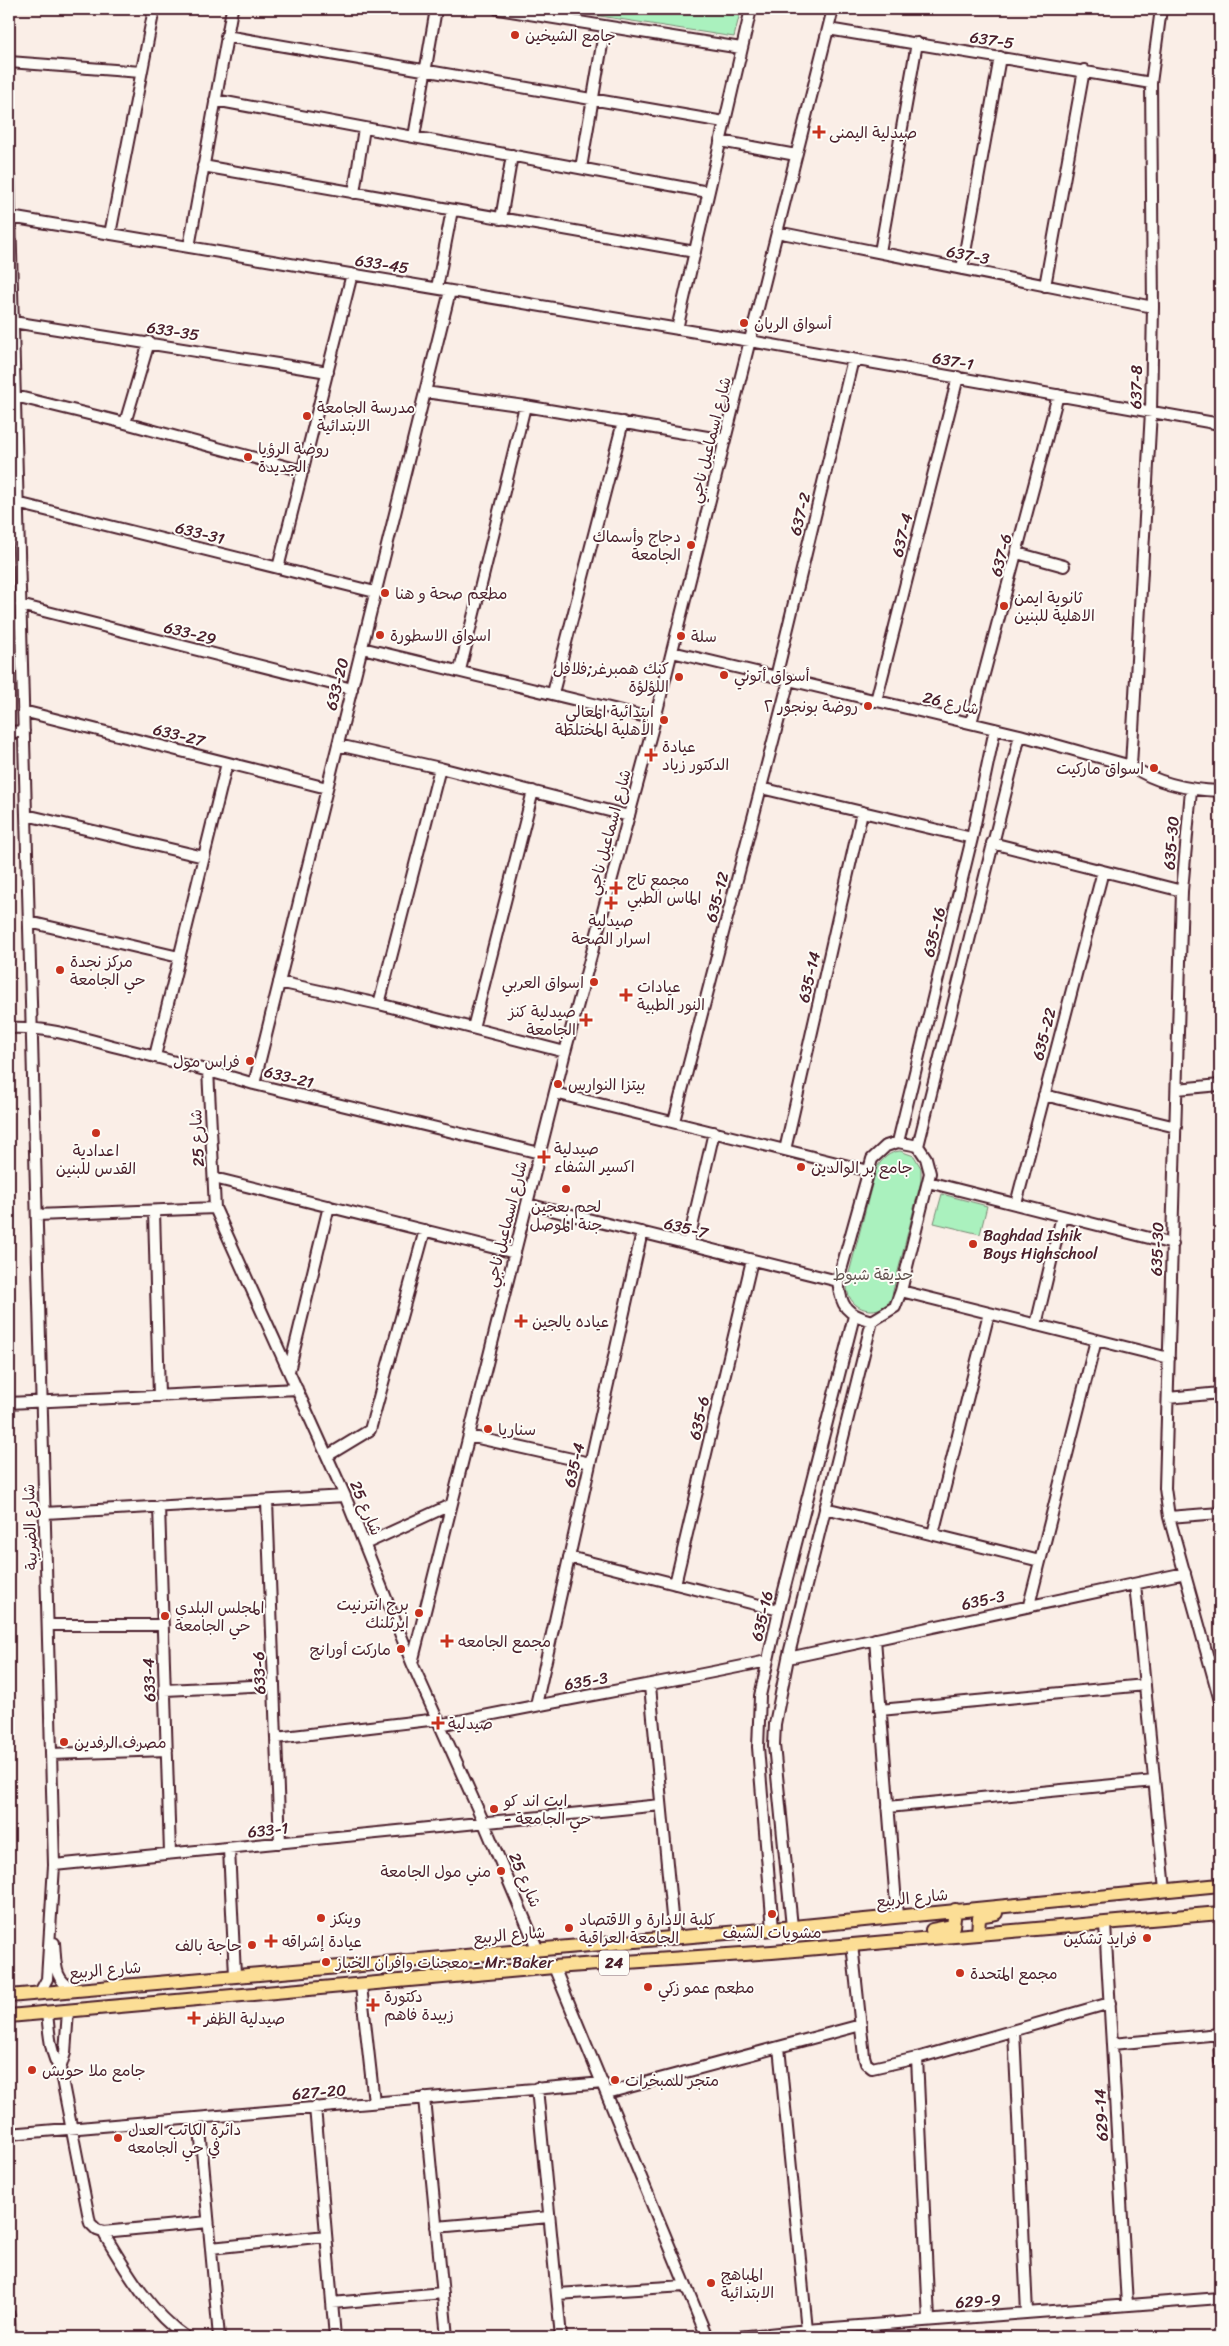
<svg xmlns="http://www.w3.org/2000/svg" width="1229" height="2346" font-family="Sriracha,'Playpen Sans Arabic',sans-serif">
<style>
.green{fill:#aaf1be;stroke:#7a8874}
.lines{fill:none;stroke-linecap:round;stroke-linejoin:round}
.minor-casing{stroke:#4a1f2b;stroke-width:14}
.major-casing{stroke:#4a1f2b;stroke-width:16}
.minor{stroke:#fdfcf7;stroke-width:10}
.major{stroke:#fcde96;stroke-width:12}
.poi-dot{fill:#c8321e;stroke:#fdfcf7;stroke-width:2}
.labels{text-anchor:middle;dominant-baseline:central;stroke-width:4;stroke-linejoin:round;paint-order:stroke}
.shield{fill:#fdfcf7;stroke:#806168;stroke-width:1}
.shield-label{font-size:15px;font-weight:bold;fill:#4a1f2b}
.poi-label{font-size:16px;fill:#4a1f2b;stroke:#fdfcf7;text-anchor:start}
.street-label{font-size:16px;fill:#4a1f2b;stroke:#fdfcf7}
.park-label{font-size:16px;fill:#625450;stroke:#fdfcf7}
</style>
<rect width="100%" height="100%" fill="#faeee7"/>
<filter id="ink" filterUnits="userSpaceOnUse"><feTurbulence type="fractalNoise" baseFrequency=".02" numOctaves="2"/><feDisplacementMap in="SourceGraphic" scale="10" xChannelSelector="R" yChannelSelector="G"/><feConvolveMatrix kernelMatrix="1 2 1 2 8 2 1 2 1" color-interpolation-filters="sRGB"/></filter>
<g filter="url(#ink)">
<path class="green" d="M 555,9 L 741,9 L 734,37 Z
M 900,1151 L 914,1156 L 921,1168 L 921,1181 L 891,1299 C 881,1316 854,1313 848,1293 C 847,1290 847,1285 847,1281 L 876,1169 C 882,1159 889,1152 900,1151 Z
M 942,1194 L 987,1206 L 980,1234 L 934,1223 Z"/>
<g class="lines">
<defs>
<path id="minor" d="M 498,9 L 741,48
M 828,29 L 1151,83
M 226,36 L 724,122
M 9,62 L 141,72
M 215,100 L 708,192
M 414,137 L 436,9
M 720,141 L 796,155
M 203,166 L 695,252
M 581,168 L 605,27
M 9,177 L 54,1865 L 47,1979 L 40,1992
M 354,193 L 364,128
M 10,217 L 750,341 L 1220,424
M 501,219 L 512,155
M 777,232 L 1153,307
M 110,234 L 154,9
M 189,247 L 232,9
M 880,252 L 917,43
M 962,269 L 1000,57
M 1045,286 L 1084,70
M 437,288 L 452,210
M 13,322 L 328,372
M 677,329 L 751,9
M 425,392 L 525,406 L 725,440
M 15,396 L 125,423 L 303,471
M 125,423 L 149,342
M 17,503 L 375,592
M 1017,553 L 1064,566
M 278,568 L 352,274
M 20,605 L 352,689
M 362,648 L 655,719
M 672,652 L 1020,735 L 1131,766 C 1158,784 1189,790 1220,791
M 460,670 L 525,406
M 776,677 L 853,359
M 553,693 L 623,422
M 876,701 L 958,377
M 23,711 L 327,788
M 971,723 L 1058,395
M 9,732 L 24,731
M 338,745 L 440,768 L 629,816
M 1131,766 L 1151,411 L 1153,307 L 1151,83 L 1161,9
M 761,788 L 972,838
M 1191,790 L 1182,891 L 1165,1488 L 1169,1517 L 1220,1701
M 26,815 L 204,857
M 992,843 L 1182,891
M 29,922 L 179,957
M 279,982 L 379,1004 L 565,1052
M 379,1004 L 440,768
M 9,1028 C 46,1026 82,1038 117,1047 C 163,1059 209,1070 254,1084 L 540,1153
M 473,1028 L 533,791
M 155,1056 L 227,763
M 208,1070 L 215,1208 L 345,1496 L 412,1663 L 484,1823 L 537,1948
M 254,1084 L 450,291
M 1177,1089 L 1220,1085
M 555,1093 L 869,1171
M 1044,1095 L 1176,1127
M 674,1121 L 789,680
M 898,1142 L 918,1146 L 926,1158 L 930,1173 L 901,1291 L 895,1307 L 872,1321 C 846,1314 841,1307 838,1281 L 872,1159 L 886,1146 Z
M 898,1142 L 972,838 L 995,729
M 918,1146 L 1020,735
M 785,1150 L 862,812
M 214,1178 L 515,1253
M 928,1182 L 1173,1244
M 527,1204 L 838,1281
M 1016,1204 L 1103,871
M 154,1211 L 159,1396
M 37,1215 L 215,1208
M 688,1244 L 714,1132
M 901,1291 L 1169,1358
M 1036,1325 L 1062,1216
M 289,1371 L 329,1206
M 1168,1398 L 1220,1393
M 9,1403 L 297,1389
M 469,1436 L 590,1463
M 327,1456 L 370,1430 L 425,1230
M 267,1501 L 280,1843
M 159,1506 L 170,1853
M 825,1508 L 1040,1561
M 45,1513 L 345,1496
M 1169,1517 L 1220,1513
M 933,1534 L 989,1313
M 365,1544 L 450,1505
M 569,1557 L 779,1610
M 675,1584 L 752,1260
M 1135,1584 L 1165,1890
M 1029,1605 L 1096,1340
M 48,1625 L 163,1625
M 875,1639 L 897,1916
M 788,1658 L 1185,1573
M 412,1663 L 565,1052 L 655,719 L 833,9
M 650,1686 L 674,1937
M 165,1690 L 274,1685
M 536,1705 L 642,1232
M 880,1710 L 1145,1685
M 440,1725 C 549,1702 658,1684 767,1661
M 276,1738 L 438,1719
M 51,1754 L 167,1750
M 888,1807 L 1154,1781
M 229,1849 L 235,1975
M 54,1865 L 661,1805
M 1105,1924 L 1127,2305
M 792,1927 L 774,1745 L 775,1724 L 788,1658 L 872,1321
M 773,1929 L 758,1747 L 760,1696 L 779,1610 L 854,1316
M 54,1943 C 56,1962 53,1981 74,1989
M 852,1944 L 864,2056 L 866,2063 L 872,2068 L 917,2058 L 1110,2003
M 554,1967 L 707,2337
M 361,1986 L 374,2102
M 47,2013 C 49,2031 50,2054 60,2069 L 90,2223 L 97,2230 L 103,2232 C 125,2269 150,2313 186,2337
M 1014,2031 L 1027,2313
M 1219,2034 L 1220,2061
M 1112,2044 L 1220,2034
M 779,2047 L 807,2330
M 917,2058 L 929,2320
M 60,2069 L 65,2053 L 68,2011
M 537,2088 L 561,2337
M 607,2093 L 861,2025
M 424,2098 L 447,2337
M 315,2107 L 335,2337
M 199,2118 L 219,2337
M 9,2134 L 603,2083
M 436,2227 L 549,2217
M 103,2232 L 208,2222
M 211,2248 L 326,2236
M 557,2294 L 685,2286
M 332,2303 L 443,2293
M 9,2315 L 10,2337
M 738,2337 L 807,2330 L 1220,2298"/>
<path id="major" d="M 932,1930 L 953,1926 L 955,1910
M 978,1934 L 979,1918 L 984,1915 L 996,1913
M 9,1996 L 773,1929 L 1220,1885
M 9,2016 L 554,1967 L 772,1952 L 1220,1913"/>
</defs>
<use href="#minor" class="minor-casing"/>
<use href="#major" class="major-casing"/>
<use href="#minor" class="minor"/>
<use href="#major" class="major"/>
</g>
</g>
<g class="poi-dot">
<circle cx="515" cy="35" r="5"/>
<path d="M816.5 124.5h5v5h5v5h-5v5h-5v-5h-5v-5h5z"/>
<circle cx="744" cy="323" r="5"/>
<circle cx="307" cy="416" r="5"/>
<circle cx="248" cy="457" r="5"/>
<circle cx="691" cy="545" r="5"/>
<circle cx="385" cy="593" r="5"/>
<circle cx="1004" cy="606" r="5"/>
<circle cx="380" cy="635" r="5"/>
<circle cx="681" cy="636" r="5"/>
<circle cx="724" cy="675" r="5"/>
<circle cx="679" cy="677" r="5"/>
<circle cx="868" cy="706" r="5"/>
<circle cx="664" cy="720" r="5"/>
<path d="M648.5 747.5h5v5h5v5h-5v5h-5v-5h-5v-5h5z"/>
<circle cx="1154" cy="768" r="5"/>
<path d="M613.5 880.5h5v5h5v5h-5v5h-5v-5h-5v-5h5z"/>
<path d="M608.5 895.5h5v5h5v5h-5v5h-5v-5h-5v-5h5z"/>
<circle cx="60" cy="970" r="5"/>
<circle cx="594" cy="982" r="5"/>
<path d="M623.5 987.5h5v5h5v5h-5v5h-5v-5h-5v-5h5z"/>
<path d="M583.5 1012.5h5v5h5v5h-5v5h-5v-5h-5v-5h5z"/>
<circle cx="250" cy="1061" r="5"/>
<circle cx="558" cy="1084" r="5"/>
<circle cx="96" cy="1133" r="5"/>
<path d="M541.5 1149.5h5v5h5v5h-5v5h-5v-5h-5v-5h5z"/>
<circle cx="801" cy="1167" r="5"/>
<circle cx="566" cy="1189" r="5"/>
<circle cx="973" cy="1244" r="5"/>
<path d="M518.5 1313.5h5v5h5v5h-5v5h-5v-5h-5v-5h5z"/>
<circle cx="488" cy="1429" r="5"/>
<circle cx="419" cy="1613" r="5"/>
<circle cx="165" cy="1616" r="5"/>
<path d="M444.5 1633.5h5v5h5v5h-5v5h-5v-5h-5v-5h5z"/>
<circle cx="401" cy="1649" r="5"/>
<path d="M435.5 1715.5h5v5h5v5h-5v5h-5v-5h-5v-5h5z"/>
<circle cx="64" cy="1742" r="5"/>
<circle cx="494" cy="1809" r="5"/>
<circle cx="501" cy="1871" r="5"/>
<circle cx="772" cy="1914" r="5"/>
<circle cx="321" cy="1918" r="5"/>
<circle cx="569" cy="1928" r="5"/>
<circle cx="1147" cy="1938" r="5"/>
<path d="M268.5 1933.5h5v5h5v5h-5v5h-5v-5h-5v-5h5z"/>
<circle cx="252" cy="1945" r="5"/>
<circle cx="326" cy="1962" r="5"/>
<circle cx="960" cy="1973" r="5"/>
<circle cx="648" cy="1987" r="5"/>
<path d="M370.5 1997.5h5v5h5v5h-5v5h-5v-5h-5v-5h5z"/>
<path d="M191.5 2010.5h5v5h5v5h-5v5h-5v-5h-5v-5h5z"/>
<circle cx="32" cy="2070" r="5"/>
<circle cx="615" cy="2080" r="5"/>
<circle cx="118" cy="2138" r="5"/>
<circle cx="711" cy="2283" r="5"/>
</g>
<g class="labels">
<rect class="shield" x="599" y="1950.5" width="30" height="25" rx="4"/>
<g class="shield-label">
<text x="614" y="1963">24</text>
</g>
<g class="poi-label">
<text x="525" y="35">جامع الشيخين</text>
<text x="829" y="132">صيدلية اليمنى</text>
<text x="754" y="323">أسواق الريان</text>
<text x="317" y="407">مدرسة الجامعة<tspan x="317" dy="18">الابتدائية</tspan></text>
<text x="258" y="448">روضة الرؤيا<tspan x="258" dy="18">الجديدة</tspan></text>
<text x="681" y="536" text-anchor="end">دجاج وأسماك<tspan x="681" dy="18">الجامعة</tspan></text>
<text x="395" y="593">مطعم صحة و هنا</text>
<text x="1014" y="597">ثانوية ايمن<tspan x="1014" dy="18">الاهلية للبنين</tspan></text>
<text x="390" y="635">اسواق الاسطورة</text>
<text x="691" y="636">سلة</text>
<text x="669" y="668" text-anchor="end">كنك همبرغر;فلافل<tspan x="669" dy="18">اللؤلؤة</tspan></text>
<text x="734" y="675">أسواق أتوني</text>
<text x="858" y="706" text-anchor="end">روضة بونجور ٢</text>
<text x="654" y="711" text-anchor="end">ابتدائية المعالي<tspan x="654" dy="18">الأهلية المختلطة</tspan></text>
<text x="662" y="746">عيادة<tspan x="662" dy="18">الدكتور زياد</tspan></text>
<text x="1144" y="768" text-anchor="end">اسواق ماركيت</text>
<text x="627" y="879">مجمع تاج<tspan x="627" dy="18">الماس الطبي</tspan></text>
<text x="611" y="920" text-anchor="middle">صيدلية<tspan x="611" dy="18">اسرار الصحة</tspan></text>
<text x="70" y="961">مركز نجدة<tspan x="70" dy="18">حي الجامعة</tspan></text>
<text x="584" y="982" text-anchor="end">اسواق العربي</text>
<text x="637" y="986">عيادات<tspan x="637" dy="18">النور الطبية</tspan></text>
<text x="576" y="1011" text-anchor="end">صيدلية كنز<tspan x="576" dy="18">الجامعة</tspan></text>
<text x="240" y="1061" text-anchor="end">فراس مول</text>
<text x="568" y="1084">بيتزا النوارس</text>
<text x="554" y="1148">صيدلية<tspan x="554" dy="18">اكسير الشفاء</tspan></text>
<text x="96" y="1150" text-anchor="middle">اعدادية<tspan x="96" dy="18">القدس للبنين</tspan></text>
<text x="811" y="1167">جامع بر الوالدين</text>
<text x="566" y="1206" text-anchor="middle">لحم بعجين<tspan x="566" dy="18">جنة الموصل</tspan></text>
<text x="983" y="1235">Baghdad Ishik<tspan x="983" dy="18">Boys Highschool</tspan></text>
<text x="532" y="1321">عياده يالجين</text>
<text x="498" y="1429">سناريا</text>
<text x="409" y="1604" text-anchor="end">برج انترنيت<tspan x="409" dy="18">ايرثلنك</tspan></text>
<text x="175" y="1607">المجلس البلدي<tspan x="175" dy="18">حي الجامعة</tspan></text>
<text x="458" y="1641">مجمع الجامعه</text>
<text x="391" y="1649" text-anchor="end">ماركت أورانج</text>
<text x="448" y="1723">صيدلية</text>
<text x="74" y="1742">مصرف الرفدين</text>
<text x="504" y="1800">ايت اند كو<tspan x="504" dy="18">- حي الجامعة</tspan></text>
<text x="491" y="1871" text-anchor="end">مني مول الجامعة</text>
<text x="331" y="1918">وينكز</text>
<text x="579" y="1919">كلية الادارة و الاقتصاد<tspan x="579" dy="18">الجامعة العراقية</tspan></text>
<text x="772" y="1932" text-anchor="middle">مشويات الشيف</text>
<text x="1137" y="1938" text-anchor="end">فرايد تشكين</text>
<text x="282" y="1941">عيادة إشراقه</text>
<text x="242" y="1945" text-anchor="end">حاجة بالف</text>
<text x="336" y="1962">معجنات وافران الخباز - Mr. Baker</text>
<text x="970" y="1973">مجمع المتحدة</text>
<text x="658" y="1987">مطعم عمو زكي</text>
<text x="384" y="1996">دكتورة<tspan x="384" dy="18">زبيدة فاهم</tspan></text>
<text x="204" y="2018">صيدلية الظفر</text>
<text x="42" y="2070">جامع ملا حويش</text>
<text x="625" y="2080">متجر للمبخرات</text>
<text x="128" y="2129">دائرة الكاتب العدل<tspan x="128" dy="18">في حي الجامعه</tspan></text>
<text x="721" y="2274">المباهج<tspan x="721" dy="18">الابتدائية</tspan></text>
</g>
<g class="street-label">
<text transform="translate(992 40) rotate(9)">637-5</text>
<text transform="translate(968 255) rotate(11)">637-3</text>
<text transform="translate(382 264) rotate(9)">633-45</text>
<text transform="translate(173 331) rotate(9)">633-35</text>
<text transform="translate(953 361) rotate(10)">637-1</text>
<text transform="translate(1136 387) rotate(-89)">637-8</text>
<text transform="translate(710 440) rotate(-76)">شارع اسماعيل ناجي</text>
<text transform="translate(800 514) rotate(-76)">637-2</text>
<text transform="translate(200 533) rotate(14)">633-31</text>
<text transform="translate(902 535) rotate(-76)">637-4</text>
<text transform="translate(1001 555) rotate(-75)">637-6</text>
<text transform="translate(190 633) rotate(14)">633-29</text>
<text transform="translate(337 684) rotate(-76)">633-20</text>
<text transform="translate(951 703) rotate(13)">شارع 26</text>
<text transform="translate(179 735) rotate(14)">633-27</text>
<text transform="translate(609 832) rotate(-75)">شارع اسماعيل ناجي</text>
<text transform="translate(1171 843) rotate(-85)">635-30</text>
<text transform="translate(717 897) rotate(-75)">635-12</text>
<text transform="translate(934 932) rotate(-76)">635-16</text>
<text transform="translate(809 977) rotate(-77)">635-14</text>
<text transform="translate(1044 1034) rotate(-75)">635-22</text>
<text transform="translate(289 1077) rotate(14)">633-21</text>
<text transform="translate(197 1138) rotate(-93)">شارع 25</text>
<text transform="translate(506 1224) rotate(-76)">شارع اسماعيل ناجي</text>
<text transform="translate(686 1228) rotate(14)">635-7</text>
<text transform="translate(1157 1249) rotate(-88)">635-30</text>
<text transform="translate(699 1418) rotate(-77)">635-6</text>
<text transform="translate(574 1465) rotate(-77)">635-4</text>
<text transform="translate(366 1508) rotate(67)">شارع 25</text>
<text transform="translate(30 1527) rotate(-92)">شارع الضريبة</text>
<text transform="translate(983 1600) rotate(-12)">635-3</text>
<text transform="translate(762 1616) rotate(-77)">635-16</text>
<text transform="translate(259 1673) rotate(-92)">633-6</text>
<text transform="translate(149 1680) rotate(-92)">633-4</text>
<text transform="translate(586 1681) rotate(-10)">635-3</text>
<text transform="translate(268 1830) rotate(-6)">633-1</text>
<text transform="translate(525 1880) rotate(67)">شارع 25</text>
<text transform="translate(912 1898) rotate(-6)">شارع الربيع</text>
<text transform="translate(509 1935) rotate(-5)">شارع الربيع</text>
<text transform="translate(105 1970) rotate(-5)">شارع الربيع</text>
<text transform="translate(319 2092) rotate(-5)">627-20</text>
<text transform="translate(1101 2115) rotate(-93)">629-14</text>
<text transform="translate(978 2301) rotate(-4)">629-9</text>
</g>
<g class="park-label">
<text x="873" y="1274">حديقة شبوط</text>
</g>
</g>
<rect width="1229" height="2346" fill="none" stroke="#fdfcf7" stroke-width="30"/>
<rect x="15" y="15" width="1199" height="2316" fill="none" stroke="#4a1f2b" stroke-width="2" filter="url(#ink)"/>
</svg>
